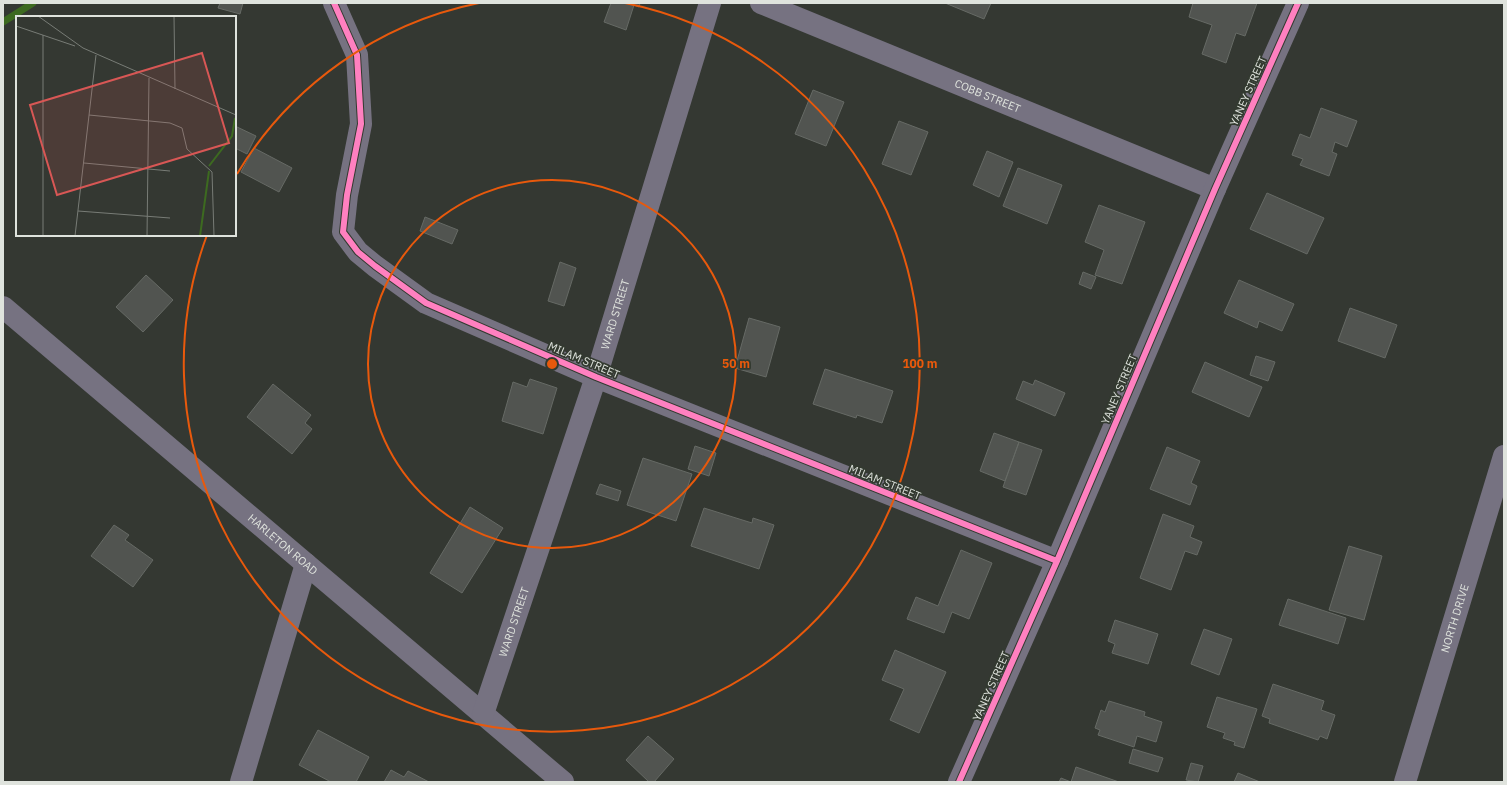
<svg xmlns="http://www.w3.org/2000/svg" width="1507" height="785" font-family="'IBM Plex Sans',sans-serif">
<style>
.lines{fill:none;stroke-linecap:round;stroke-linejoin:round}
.stream{stroke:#3d6a20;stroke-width:7}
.building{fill:#515450;stroke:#666a65}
.minor{stroke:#767281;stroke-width:22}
.cycleway-casing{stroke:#333a30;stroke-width:8}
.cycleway{stroke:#ff80c0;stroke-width:6}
.ring{fill:none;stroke:#e8590c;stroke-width:2}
.labels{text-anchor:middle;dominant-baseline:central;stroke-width:3.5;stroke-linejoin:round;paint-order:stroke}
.street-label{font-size:11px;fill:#dfe3dd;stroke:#333a30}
.inset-river{fill:none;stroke:#3d6a20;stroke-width:2}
.inset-road{fill:none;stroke:#787c76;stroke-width:1}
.view{fill:#d85755;fill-opacity:0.15;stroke:#d85755;stroke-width:2}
.inset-edge{fill:none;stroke:#dfe3dd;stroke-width:2}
.centre{fill:#e8590c;stroke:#333a30;stroke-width:2}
.ring-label{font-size:12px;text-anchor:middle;font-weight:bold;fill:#e8590c;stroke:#333a30;stroke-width:3.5;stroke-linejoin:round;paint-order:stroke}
</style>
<rect width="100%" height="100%" fill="#343832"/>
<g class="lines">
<path class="stream" d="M 3,22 L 33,3"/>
</g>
<path class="building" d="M 220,3 L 243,3 L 240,14 L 218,8 Z
M 611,3 L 640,3 L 639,7 L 634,5 L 626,30 L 604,22 Z
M 945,3 L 991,3 L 984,19 Z
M 1193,3 L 1257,3 L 1245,36 L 1236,33 L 1226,63 L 1202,54 L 1212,25 L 1189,17 Z
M 813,90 L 844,102 L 826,146 L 795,134 Z
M 1321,108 L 1357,121 L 1347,147 L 1335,142 L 1332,152 L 1337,154 L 1329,176 L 1300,165 L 1303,159 L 1292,155 L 1300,134 L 1310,138 Z
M 899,121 L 928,132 L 911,175 L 882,164 Z
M 235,126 L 256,136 L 247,154 L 235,148 Z
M 254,148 L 292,168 L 279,192 L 241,172 Z
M 987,151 L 1013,162 L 999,197 L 973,185 Z
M 1018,168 L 1062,185 L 1047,224 L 1003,206 Z
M 1267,193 L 1324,218 L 1307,254 L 1250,229 Z
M 1099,205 L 1145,222 L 1122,284 L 1095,275 L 1104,250 L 1085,242 Z
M 425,217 L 458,230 L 452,244 L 420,231 Z
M 560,262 L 576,268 L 564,306 L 548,301 Z
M 1083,272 L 1096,277 L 1091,289 L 1079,284 Z
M 146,275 L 173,300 L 143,332 L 116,307 Z
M 1239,280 L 1294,304 L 1282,331 L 1259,321 L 1257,328 L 1224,313 Z
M 1350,308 L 1397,325 L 1385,358 L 1338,341 Z
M 749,318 L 780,327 L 766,377 L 735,368 Z
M 1256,356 L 1275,362 L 1268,381 L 1250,375 Z
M 1205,362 L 1262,387 L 1249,417 L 1192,392 Z
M 825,369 L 893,391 L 882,423 L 857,415 L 856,418 L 813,404 Z
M 530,379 L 557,388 L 543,434 L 502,421 L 513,382 L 527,387 Z
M 1035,380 L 1065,393 L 1055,416 L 1016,399 L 1023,381 L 1033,385 Z
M 273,384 L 311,415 L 305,423 L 312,429 L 292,454 L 247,417 Z
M 994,433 L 1019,442 L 1005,481 L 980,471 Z
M 1019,442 L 1042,450 L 1026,495 L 1003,487 Z
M 695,446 L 716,453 L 709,476 L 688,469 Z
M 1167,447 L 1200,461 L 1191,483 L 1197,486 L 1190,505 L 1150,489 Z
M 643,458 L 692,474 L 676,521 L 627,505 Z
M 600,484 L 621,491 L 618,501 L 596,494 Z
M 470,507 L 503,528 L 462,593 L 430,573 Z
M 704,508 L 752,523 L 753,518 L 774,525 L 759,569 L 691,546 Z
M 1163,514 L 1194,526 L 1190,537 L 1202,542 L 1197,555 L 1185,551 L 1171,590 L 1140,578 Z
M 114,525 L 129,535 L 125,540 L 153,560 L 133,587 L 91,556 Z
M 1349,546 L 1382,556 L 1364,620 L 1329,610 Z
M 961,550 L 992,563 L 969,619 L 952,612 L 944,633 L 907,619 L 916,597 L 938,606 Z
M 1288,599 L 1346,618 L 1338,644 L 1279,625 Z
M 1115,620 L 1158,634 L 1148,664 L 1112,653 L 1115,644 L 1108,641 Z
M 1204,629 L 1232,639 L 1219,675 L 1191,664 Z
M 895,650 L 946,672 L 919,733 L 890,720 L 904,689 L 882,680 Z
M 1273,684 L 1324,701 L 1321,710 L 1335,715 L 1327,739 L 1320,736 L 1318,740 L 1269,723 L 1270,719 L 1262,716 Z
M 1217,697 L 1257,709 L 1244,748 L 1234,745 L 1235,742 L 1223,738 L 1225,733 L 1207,727 Z
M 1109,701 L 1145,712 L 1144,716 L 1162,722 L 1156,742 L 1137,736 L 1134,747 L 1098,735 L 1100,730 L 1095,728 L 1101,710 L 1105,712 Z
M 318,730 L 369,757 L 356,782 L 331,782 L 299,765 Z
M 648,736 L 674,759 L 654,782 L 649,782 L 626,760 Z
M 1133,749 L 1163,758 L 1158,772 L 1129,763 Z
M 1191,763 L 1203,766 L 1198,782 L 1186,780 Z
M 1076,767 L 1119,782 L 1059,782 L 1061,778 L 1071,782 Z
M 391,770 L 404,777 L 408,771 L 429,782 L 384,782 Z
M 1238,773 L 1260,782 L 1234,782 Z"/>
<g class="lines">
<g class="minor">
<path d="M 334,3 L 357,55 L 361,124 L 347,195 L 343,232 L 358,252 L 375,266 L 426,303 L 596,377 L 1057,561"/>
<path id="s1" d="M 761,3 L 1215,189"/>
<path id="s2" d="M 3,307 L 563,782"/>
<path id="s3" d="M 483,714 L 596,377 L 710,3"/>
<path d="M 241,782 L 306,564"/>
<path d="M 959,782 L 1057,561 L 1215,189 L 1298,3"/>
<path id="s4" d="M 1405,782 L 1504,456"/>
</g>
<defs>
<path id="cycleway" d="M 334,3 L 357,55 L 361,124 L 347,195 L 343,232 L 358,252 L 375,266 L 426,303 L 596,377 L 1057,561
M 959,782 L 1057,561 L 1215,189 L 1298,3"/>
</defs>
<use href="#cycleway" class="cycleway-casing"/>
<use href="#cycleway" class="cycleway"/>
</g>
<g class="ring">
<circle cx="552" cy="364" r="184"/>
<path d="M237 174A368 368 0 0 1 479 3M625 3A368 368 0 1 1 207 235"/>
</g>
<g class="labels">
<g class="street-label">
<text transform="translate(1248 91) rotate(-66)">YANEY STREET</text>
<text stroke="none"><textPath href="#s1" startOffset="245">COBB STREET</textPath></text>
<text stroke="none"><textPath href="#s3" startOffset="421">WARD STREET</textPath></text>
<text transform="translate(584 360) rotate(23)">MILAM STREET</text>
<text transform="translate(1119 389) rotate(-67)">YANEY STREET</text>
<text transform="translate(885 482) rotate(22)">MILAM STREET</text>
<text stroke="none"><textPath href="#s2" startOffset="367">HARLETON ROAD</textPath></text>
<text stroke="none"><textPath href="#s4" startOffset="171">NORTH DRIVE</textPath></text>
<text stroke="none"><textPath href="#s3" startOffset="97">WARD STREET</textPath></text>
<text transform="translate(991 686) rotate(-66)">YANEY STREET</text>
</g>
</g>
<g transform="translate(16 16)">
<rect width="220" height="220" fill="#343832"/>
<path class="inset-river" d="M 193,150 L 216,120 L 219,102M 184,220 L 193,155"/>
<path class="inset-road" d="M 22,0 L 67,32 L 220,99M 158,0 L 159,73M 0,10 L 59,30M 27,19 L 27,220M 73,99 L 154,107 L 166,112 L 171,133 L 196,156 L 198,220M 68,147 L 154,155M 62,195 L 154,202M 59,220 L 80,39M 131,220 L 133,62"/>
<path class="view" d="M 186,37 L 213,127 L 41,179 L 14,89 Z"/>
<rect width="220" height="220" class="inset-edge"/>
</g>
<circle cx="552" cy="364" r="6" class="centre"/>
<g class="ring-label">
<text x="736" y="368">50 m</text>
<text x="920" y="368">100 m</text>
</g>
<rect width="1507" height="785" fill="none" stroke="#dfe3dd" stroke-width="8"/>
</svg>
